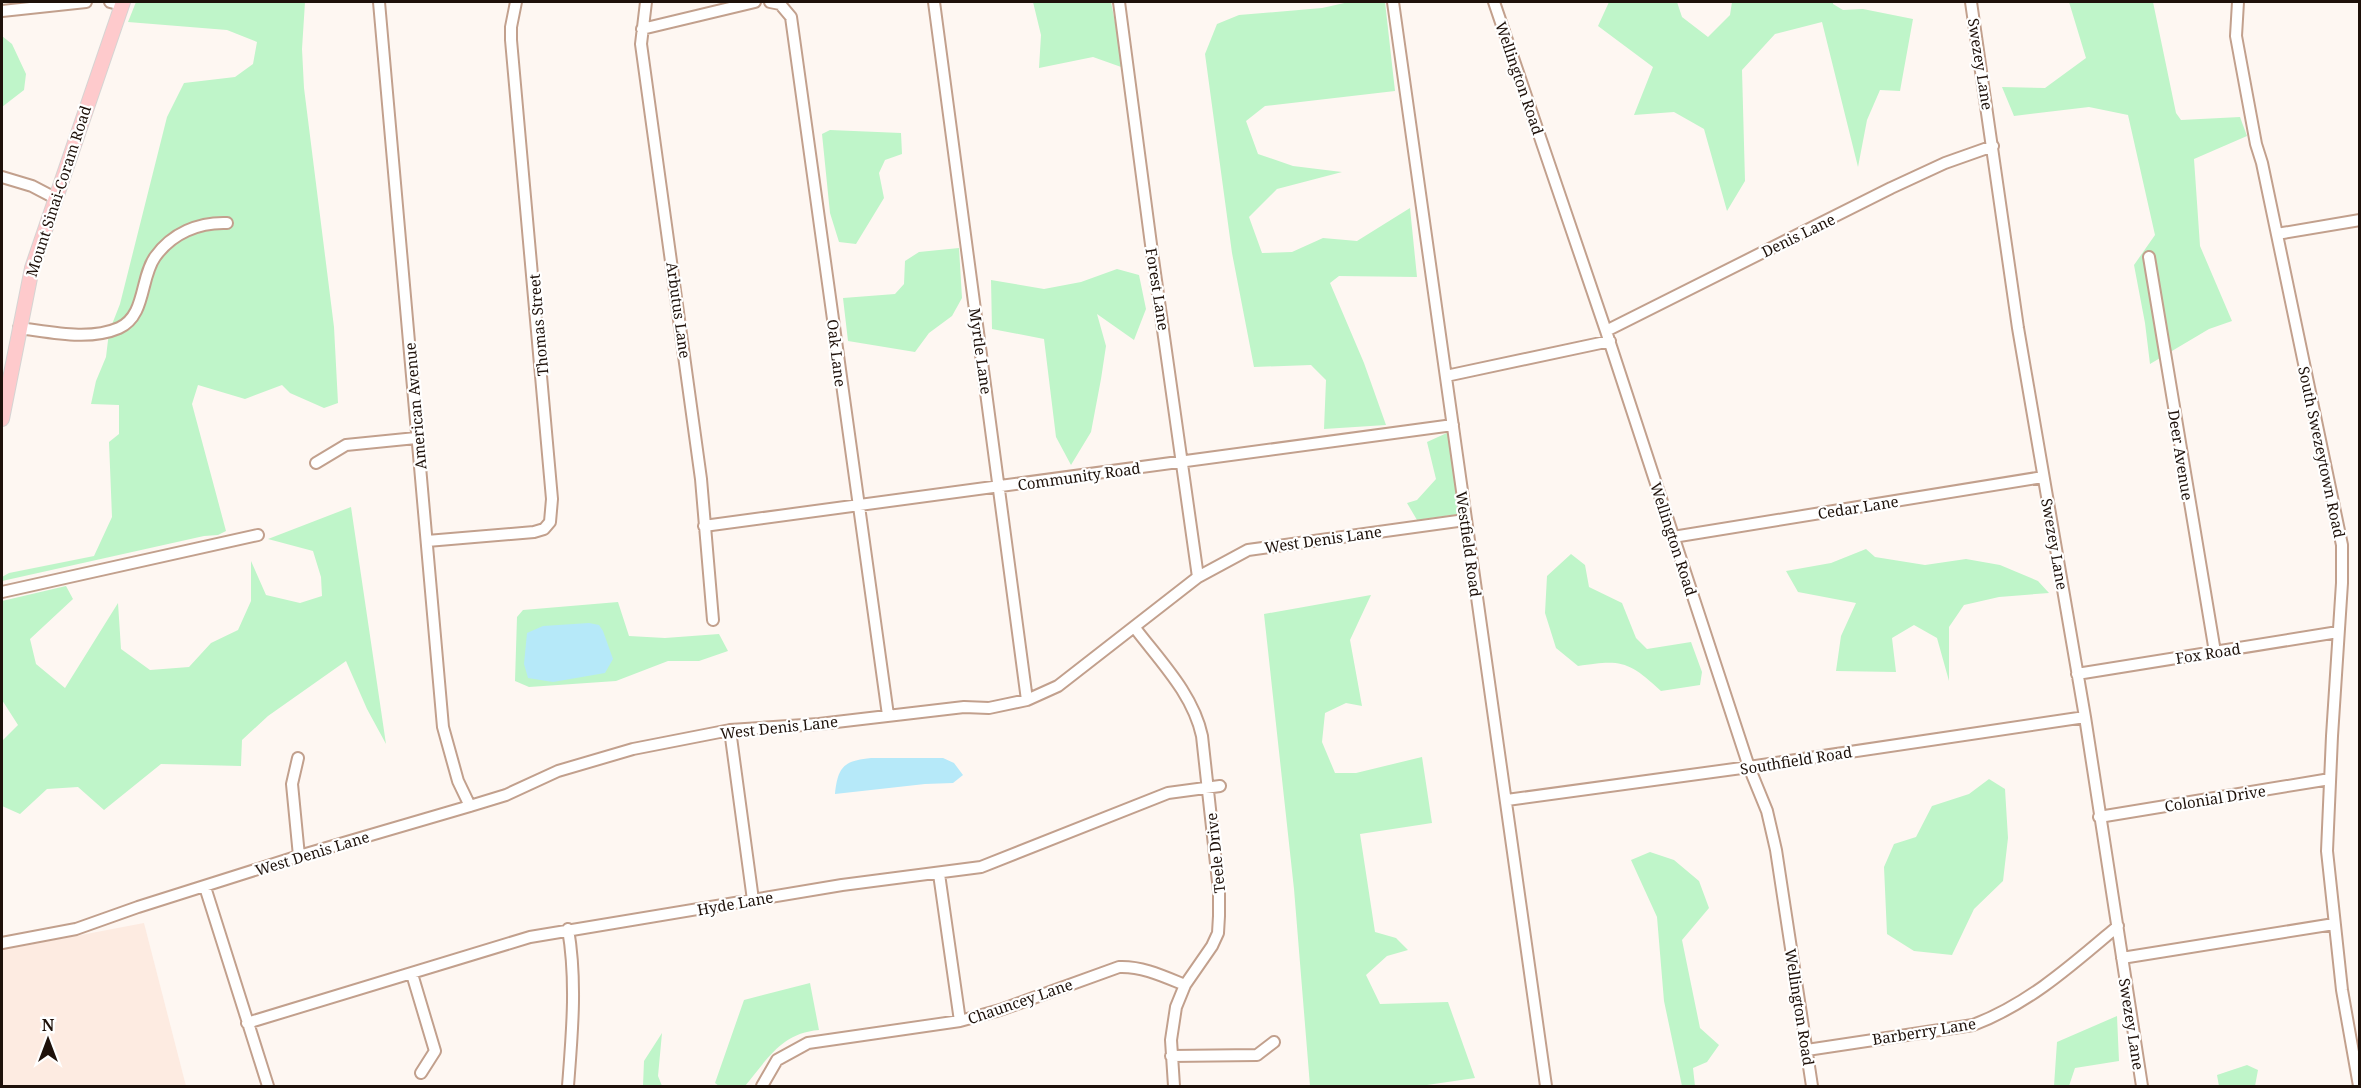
<svg xmlns="http://www.w3.org/2000/svg" width="2361" height="1088" font-family="'Noto Serif',serif">
<style>
.built{fill:#fdebe1}
.green{fill:#bff5c9}
.water{fill:#b6e9f9}
.lines{fill:none;stroke-linecap:round;stroke-linejoin:round}
.minor-casing{stroke:#c2a08d;stroke-width:14}
.major-casing{stroke:#d6d4d3;stroke-width:16}
.minor{stroke:#fff;stroke-width:10}
.major{stroke:#fecacc;stroke-width:14}
.labels{text-anchor:middle;dominant-baseline:central;stroke-width:4.5;stroke-linejoin:round;paint-order:stroke}
.street-label{font-size:15px;fill:#1e110a;stroke:#fff}
</style>
<rect width="100%" height="100%" fill="#fef7f2"/>
<path class="built" d="M 144,923 L 186,1086 L 2,1086 L 2,950 Z"/>
<path class="green" d="M 136,2 L 305,2 L 302,49 L 304,88 L 334,327 L 338,403 L 324,408 L 290,393 L 282,385 L 245,399 L 198,385 L 192,404 L 226,531 L 218,535 L 204,536 L 2,581 L 2,577 L 9,573 L 94,556 L 112,517 L 109,442 L 119,434 L 119,405 L 91,404 L 96,381 L 106,357 L 109,332 L 120,304 L 167,117 L 184,83 L 235,77 L 253,64 L 257,42 L 227,30 L 128,22 Z
M 1033,2 L 1111,2 L 1124,68 L 1093,57 L 1039,68 L 1041,35 Z
M 1349,2 L 1385,2 L 1395,91 L 1265,106 L 1246,121 L 1258,154 L 1293,166 L 1342,172 L 1277,189 L 1249,217 L 1262,253 L 1292,252 L 1323,238 L 1357,241 L 1410,208 L 1417,277 L 1339,276 L 1330,283 L 1364,363 L 1386,425 L 1324,429 L 1326,380 L 1311,365 L 1254,367 L 1232,253 L 1205,54 L 1217,24 L 1239,15 L 1322,8 Z
M 1609,2 L 1677,2 L 1682,17 L 1708,37 L 1730,15 L 1732,2 L 1833,2 L 1833,4 L 1843,10 L 1863,9 L 1913,19 L 1900,91 L 1880,90 L 1867,120 L 1858,167 L 1822,22 L 1775,34 L 1742,70 L 1745,181 L 1727,211 L 1704,129 L 1674,112 L 1634,115 L 1653,67 L 1598,26 Z
M 2069,2 L 2153,2 L 2176,113 L 2181,120 L 2240,117 L 2247,136 L 2194,159 L 2200,246 L 2232,321 L 2209,329 L 2150,364 L 2145,323 L 2134,265 L 2155,235 L 2128,115 L 2089,107 L 2014,116 L 2002,87 L 2045,88 L 2086,58 Z
M 2,36 L 12,44 L 26,74 L 24,90 L 2,107 Z
M 830,130 L 901,133 L 902,154 L 885,160 L 879,173 L 884,198 L 856,244 L 839,242 L 830,213 L 822,134 Z
M 959,248 L 962,298 L 952,316 L 929,333 L 915,352 L 848,341 L 843,298 L 895,294 L 904,284 L 905,261 L 919,252 Z
M 1117,269 L 1139,275 L 1146,309 L 1134,340 L 1097,314 L 1106,346 L 1101,379 L 1091,432 L 1071,465 L 1056,437 L 1044,339 L 992,329 L 991,280 L 1044,289 L 1081,282 Z
M 1449,432 L 1459,514 L 1417,520 L 1407,503 L 1417,500 L 1436,479 L 1427,442 Z
M 351,507 L 386,744 L 367,709 L 346,661 L 268,716 L 242,740 L 241,766 L 161,764 L 104,810 L 78,787 L 47,789 L 20,814 L 2,806 L 2,741 L 18,725 L 2,700 L 2,601 L 66,586 L 73,599 L 30,639 L 36,664 L 65,688 L 118,603 L 121,649 L 150,670 L 189,667 L 211,643 L 238,630 L 251,601 L 251,561 L 266,595 L 300,603 L 322,596 L 321,577 L 313,551 L 268,539 Z
M 1866,549 L 1875,557 L 1925,565 L 1966,559 L 2000,565 L 2038,581 L 2049,593 L 1999,597 L 1964,605 L 1949,627 L 1949,681 L 1937,638 L 1914,625 L 1892,638 L 1896,672 L 1836,671 L 1841,636 L 1856,603 L 1798,592 L 1786,571 L 1831,563 Z
M 1571,554 L 1585,565 L 1589,587 L 1622,603 L 1636,638 L 1647,649 L 1691,642 L 1702,672 L 1700,685 L 1661,691 C 1629,661 1621,659 1578,666 L 1556,648 L 1545,613 L 1547,576 Z
M 1371,595 L 1350,640 L 1362,706 L 1346,703 L 1325,713 L 1322,742 L 1335,773 L 1356,773 L 1422,757 L 1432,823 L 1360,834 L 1375,932 L 1396,938 L 1408,950 L 1387,956 L 1366,975 L 1380,1004 L 1448,1002 L 1475,1078 L 1420,1086 L 1310,1086 L 1294,889 L 1264,614 Z
M 618,602 L 629,636 L 665,638 L 719,634 L 728,651 L 699,661 L 668,661 L 616,681 L 529,687 L 515,681 L 517,617 L 523,610 Z
M 1989,779 L 2005,789 L 2008,838 L 2003,881 L 1974,909 L 1952,955 L 1914,951 L 1887,934 L 1884,867 L 1894,844 L 1916,837 L 1932,806 L 1969,794 Z
M 1650,852 L 1674,860 L 1699,881 L 1709,908 L 1682,940 L 1700,1028 L 1719,1045 L 1707,1062 L 1693,1068 L 1695,1086 L 1682,1086 L 1664,1001 L 1657,917 L 1631,860 Z
M 810,983 L 819,1030 C 781,1033 767,1060 745,1086 L 719,1086 L 715,1083 L 744,1000 Z
M 2117,1016 L 2119,1061 L 2075,1068 L 2069,1086 L 2054,1086 L 2057,1042 Z
M 662,1033 L 658,1076 L 662,1086 L 643,1086 L 644,1061 Z
M 2247,1065 L 2258,1070 L 2255,1086 L 2219,1086 L 2217,1075 Z"/>
<path class="water" d="M 589,623 L 599,625 L 603,631 L 613,659 L 605,673 L 553,682 L 528,678 L 524,664 L 527,633 L 543,626 Z
M 871,758 L 943,758 L 954,763 L 963,775 L 953,783 L 925,784 L 835,794 C 838,766 844,761 871,758 Z"/>
<g class="lines">
<defs>
<path id="minor" d="M 110,2 L 122,5
M 379,2 L 443,727 L 458,781 L 470,806
M 646,2 L 641,44 L 701,479 L 713,620
M 770,2 L 780,4 L 791,17 L 888,715
M 934,2 L 1027,700
M 1119,2 L 1152,252 L 1198,577
M 1393,2 C 1444,363 1497,724 1546,1086
M 1494,2 L 1606,331 L 1749,767 L 1767,811 L 1776,850 L 1812,1086
M 1971,2 L 2018,328 L 2085,717 L 2142,1086
M 2238,2 L 2236,36 L 2256,144 L 2262,163 L 2342,545 L 2342,583 L 2332,736 L 2327,851 L 2342,990 L 2359,1086
M 2,11 L 86,2
M 642,29 L 755,2
M 2,177 L 32,186 L 55,198
M 2277,234 L 2360,220
M 2149,257 L 2215,652
M 19,328 C 51,332 89,341 119,328 C 146,316 140,278 155,257 C 172,233 199,222 227,223
M 1606,331 L 1891,188 L 1945,163 L 1993,146
M 1446,376 L 1610,341
M 316,463 L 346,445 L 416,438
M 704,526 L 1453,425
M 1673,537 L 2043,477
M 427,541 L 534,532 L 544,529 L 550,522 L 552,499 L 511,40 L 511,27 L 516,2
M 2,592 L 258,535
M 1135,628 C 1160,661 1193,694 1202,736 L 1219,891 L 1219,916 L 1218,933 L 1212,946 L 1185,985 L 1176,1007 L 1171,1040 L 1174,1086
M 2077,674 L 2338,632
M 730,730 L 753,900
M 298,758 L 292,784 L 299,856
M 1507,800 L 1749,767 L 2085,717
M 2099,817 L 2330,779
M 939,874 L 960,1021
M 205,887 L 268,1086
M 2,943 L 76,929 L 138,907 L 299,856 L 470,806 L 506,795 L 558,771 L 633,749 L 730,730 L 819,724 L 964,707 L 989,708 L 1027,700 L 1058,686 L 1198,577 L 1248,550 L 1465,520
M 2122,958 L 2334,924
M 412,974 L 435,1051 L 421,1073
M 247,1023 L 530,937 L 842,885 L 981,867 L 1168,793 L 1220,786
M 1807,1050 L 1973,1025 C 2029,1004 2073,964 2118,926
M 1171,1056 L 1257,1055 L 1274,1042
M 568,1086 C 572,1034 577,981 568,929
M 762,1086 L 777,1060 L 808,1043 L 960,1021 L 1000,1010 L 1119,967 C 1142,966 1163,976 1185,985"/>
<path id="major" d="M 2,419 L 32,268 L 123,2"/>
</defs>
<use href="#minor" class="minor-casing"/>
<use href="#major" class="major-casing"/>
<use href="#minor" class="minor"/>
<use href="#major" class="major"/>
</g>
<g class="labels">
<g class="street-label">
<text transform="translate(1981 64) rotate(81)">Swezey Lane</text>
<text transform="translate(1520 78) rotate(71)">Wellington Road</text>
<text transform="translate(58 191) rotate(-72)">Mount Sinai-Coram Road</text>
<text transform="translate(1798 235) rotate(-26)">Denis Lane</text>
<text transform="translate(1158 289) rotate(81)">Forest Lane</text>
<text transform="translate(679 310) rotate(82)">Arbutus Lane</text>
<text transform="translate(538 325) rotate(-95)">Thomas Street</text>
<text transform="translate(981 351) rotate(82)">Myrtle Lane</text>
<text transform="translate(837 353) rotate(83)">Oak Lane</text>
<text transform="translate(415 406) rotate(-95)">American Avenue</text>
<text transform="translate(2322 452) rotate(78)">South Swezeytown Road</text>
<text transform="translate(2181 455) rotate(81)">Deer Avenue</text>
<text transform="translate(1079 476) rotate(-8)">Community Road</text>
<text transform="translate(1858 507) rotate(-9)">Cedar Lane</text>
<text transform="translate(1323 539) rotate(-8)">West Denis Lane</text>
<text transform="translate(1674 539) rotate(72)">Wellington Road</text>
<text transform="translate(1469 544) rotate(82)">Westfield Road</text>
<text transform="translate(2055 544) rotate(80)">Swezey Lane</text>
<text transform="translate(2208 653) rotate(-9)">Fox Road</text>
<text transform="translate(779 727) rotate(-6)">West Denis Lane</text>
<text transform="translate(1796 760) rotate(-9)">Southfield Road</text>
<text transform="translate(2215 798) rotate(-9)">Colonial Drive</text>
<text transform="translate(312 853) rotate(-17)">West Denis Lane</text>
<text transform="translate(1215 853) rotate(-96)">Teele Drive</text>
<text transform="translate(735 903) rotate(-10)">Hyde Lane</text>
<text transform="translate(1020 1001) rotate(-19)">Chauncey Lane</text>
<text transform="translate(1800 1007) rotate(81)">Wellington Road</text>
<text transform="translate(2132 1024) rotate(81)">Swezey Lane</text>
<text transform="translate(1924 1031) rotate(-9)">Barberry Lane</text>
</g>
</g>
<rect width="2361" height="1088" fill="none" stroke="#1e110a" stroke-width="6"/>
<g transform="translate(48 1040)" stroke="#ffffff" stroke-width="4.5" paint-order="stroke">
<path d="M0-4.5L10 22L0 15L-10 22Z" fill="#1e110a"/>
<text y="-9" font-size="16" font-weight="bold" text-anchor="middle" fill="#1e110a">N</text>
</g>
</svg>
